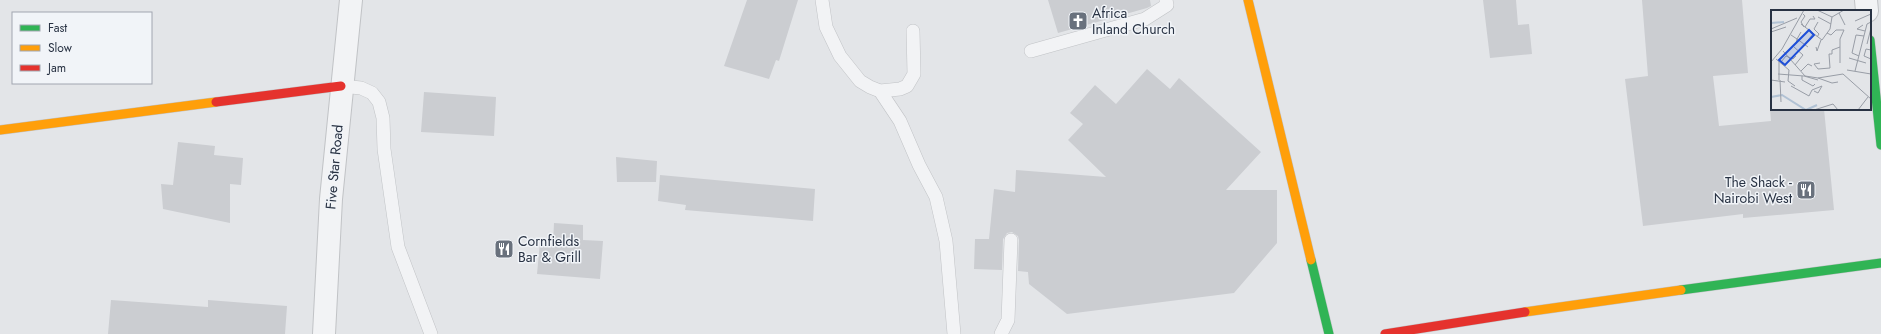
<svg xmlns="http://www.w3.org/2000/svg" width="1881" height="334" font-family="Jost,sans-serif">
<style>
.building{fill:#cbcdd1}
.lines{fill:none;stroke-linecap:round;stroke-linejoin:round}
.lane-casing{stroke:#c1c3c6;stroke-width:14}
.street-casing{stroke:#c1c3c6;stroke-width:24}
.fast-casing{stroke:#c1c3c6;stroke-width:10}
.slow-casing{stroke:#c1c3c6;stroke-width:10}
.jam-casing{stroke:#c1c3c6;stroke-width:10}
.lane{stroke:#f2f3f5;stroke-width:13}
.street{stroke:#f2f3f5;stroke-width:22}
.fast{stroke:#30b455;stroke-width:9}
.slow{stroke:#ff9f0a;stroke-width:9}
.jam{stroke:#e5322d;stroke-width:9}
.labels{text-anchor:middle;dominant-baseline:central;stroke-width:3;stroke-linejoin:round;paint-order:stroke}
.poi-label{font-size:14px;fill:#283243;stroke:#f1f4f8;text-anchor:start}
.street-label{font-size:14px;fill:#283243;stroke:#f1f4f8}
.inset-river{fill:none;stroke:#b1c2d4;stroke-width:2}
.inset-road{fill:none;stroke:#989da6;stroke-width:1}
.view{fill:#1d4ed8;fill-opacity:0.15;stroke:#1d4ed8;stroke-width:2}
.inset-edge{fill:none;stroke:#283243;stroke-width:2}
</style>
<rect width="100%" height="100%" fill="#e3e5e8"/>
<path class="building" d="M 747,0 L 798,0 L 779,61 L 776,60 L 769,79 L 724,66 Z
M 1048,0 L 1150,0 L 1151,6 L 1147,8 L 1058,33 Z
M 1483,0 L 1516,0 L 1518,25 L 1529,24 L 1532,54 L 1490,58 Z
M 1642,0 L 1742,0 L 1748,73 L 1713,76 L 1719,126 L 1771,121 L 1770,109 L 1824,109 L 1834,210 L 1743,218 L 1743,214 L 1643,226 L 1625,79 L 1648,76 Z
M 1147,69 L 1170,89 L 1179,78 L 1261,152 L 1226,190 L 1277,190 L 1277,243 L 1234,293 L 1067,314 L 1029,284 L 1028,272 L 1018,271 L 1019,240 L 1018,236 L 1012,232 L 1007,233 L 1003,239 L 1002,270 L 974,269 L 975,239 L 989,239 L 994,189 L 1015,192 L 1016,170 L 1106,177 L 1068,140 L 1083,124 L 1070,113 L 1095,85 L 1116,104 Z
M 424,92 L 496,97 L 494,136 L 421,132 Z
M 178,142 L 215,146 L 214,155 L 243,158 L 241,185 L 230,184 L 230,223 L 163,209 L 161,184 L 173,185 Z
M 616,157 L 657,161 L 656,182 L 617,182 Z
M 660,175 L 815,189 L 813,221 L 685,210 L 686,205 L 658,201 Z
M 554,223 L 583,225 L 583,240 L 603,241 L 600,279 L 537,274 L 540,242 L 553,244 Z
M 111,300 L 208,307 L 208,300 L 287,306 L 285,334 L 108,334 Z"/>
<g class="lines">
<defs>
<path id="lane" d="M 822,0 L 826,27 L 840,56 L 860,81 L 870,87 L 880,91 L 900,89 L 907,86 L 914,74 L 913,31
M 1031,51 L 1145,19 L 1167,5 L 1166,0
M 341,86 L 361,88 L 372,93 L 379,102 L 383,118 L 384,149 L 398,247 L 431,334
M 880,91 L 900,121 L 919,165 L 936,197 L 946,241 L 954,334
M 1001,334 L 1008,320 L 1011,240"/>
<path id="street" d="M 1866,0 L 1867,11
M 324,334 L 331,199 L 351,0"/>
<path id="fast" d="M 1870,40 L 1881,145
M 1311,260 L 1329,334
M 1681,290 L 1881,263"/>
<path id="slow" d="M 1248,0 L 1311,260
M 0,130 L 216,102
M 1525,312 L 1681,290"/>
<path id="jam" d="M 216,102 L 341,86
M 1385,334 L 1525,312"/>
</defs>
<use href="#lane" class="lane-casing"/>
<use href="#street" class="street-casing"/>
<use href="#fast" class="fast-casing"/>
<use href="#slow" class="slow-casing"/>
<use href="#jam" class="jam-casing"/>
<use href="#lane" class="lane"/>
<use href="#street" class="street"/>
<use href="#fast" class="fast"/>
<use href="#slow" class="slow"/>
<use href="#jam" class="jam"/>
</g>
<defs>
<symbol id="church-square" viewBox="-11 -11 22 22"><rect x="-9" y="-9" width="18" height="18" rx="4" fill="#69717d" stroke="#f1f4f8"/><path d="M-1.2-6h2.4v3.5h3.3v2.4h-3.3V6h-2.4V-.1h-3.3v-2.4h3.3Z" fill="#fff"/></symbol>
<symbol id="restaurant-square" viewBox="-11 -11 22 22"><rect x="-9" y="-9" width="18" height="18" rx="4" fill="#69717d" stroke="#f1f4f8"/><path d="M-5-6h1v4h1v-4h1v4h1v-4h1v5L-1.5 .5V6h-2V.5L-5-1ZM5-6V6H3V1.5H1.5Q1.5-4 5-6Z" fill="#fff"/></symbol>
</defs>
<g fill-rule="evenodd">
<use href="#church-square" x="1067" y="10" width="22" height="22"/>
<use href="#restaurant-square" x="1795" y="179" width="22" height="22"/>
<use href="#restaurant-square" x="493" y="238" width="22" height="22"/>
</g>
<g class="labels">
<g class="poi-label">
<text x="1092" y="13">Africa<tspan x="1092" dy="16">Inland Church</tspan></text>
<text x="1792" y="182" text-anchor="end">The Shack -<tspan x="1792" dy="16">Nairobi West</tspan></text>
<text x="518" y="241">Cornfields<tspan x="518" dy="16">Bar &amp; Grill</tspan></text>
</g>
<g class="street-label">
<text transform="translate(334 167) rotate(-85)">Five Star Road</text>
</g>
</g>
<g transform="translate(1771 10)">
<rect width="100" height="100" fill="#e3e5e8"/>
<path class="inset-river" d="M 0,13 L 13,12M 0,87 L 11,85 L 35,100 L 46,95"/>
<path class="inset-road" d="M 46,0 L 61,7M 68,3 L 74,15M 32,4 L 34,6 L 30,12 L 33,17M 47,7 L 60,14M 84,11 L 100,4M 30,14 L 51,30 L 59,19 L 61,7 L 73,0M 92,15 L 86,19 L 94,21M 34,17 L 39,9 L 44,9 L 42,6M 0,19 L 26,8M 0,22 L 15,17M 30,22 L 26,29 L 37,37M 56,23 L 60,25 L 65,20 L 73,20 L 69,29 L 69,53M 20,25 L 26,29 L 25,34M 46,27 L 48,24 L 43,19 L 47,12M 96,34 L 100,18M 23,37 L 32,45 L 24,55M 45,37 L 46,41 L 50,30M 29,40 L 42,24M 100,40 L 95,39 L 93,46 L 100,49M 12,41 L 34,66 L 47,68 L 72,64 L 100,89M 61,44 L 61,40 L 69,37M 88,46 L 81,43 L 85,25 L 93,26M 78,48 L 95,53M 5,49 L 18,60 L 17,71 L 24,76M 8,51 L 8,70M 0,52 L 11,39 L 33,0M 10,52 L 15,46 L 22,49 L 25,46M 49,53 L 43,54 L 47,59 L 59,58 L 58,44 L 61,44M 76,60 L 100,64M 30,61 L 37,54 L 41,56M 84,61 L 96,14 L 100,12M 7,64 L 33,66M 31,66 L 31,70 L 42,76 L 44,74M 33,66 L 47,70M 47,68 L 61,73 L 67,72M 0,70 L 14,72M 9,70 L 10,92M 20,76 L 38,86 L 41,80 L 51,76M 43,81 L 47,83 L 51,76M 43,100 L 62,94 L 67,100M 87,100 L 97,87"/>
<path class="view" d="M 38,20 L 43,25 L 14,55 L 8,50 Z"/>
<rect width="100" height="100" class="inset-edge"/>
</g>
<rect x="12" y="12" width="140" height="72" fill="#f1f4f8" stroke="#a1a6b0"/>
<rect x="20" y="25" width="20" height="6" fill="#30b455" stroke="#a1a6b0"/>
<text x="48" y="32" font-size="12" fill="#283243">Fast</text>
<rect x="20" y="45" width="20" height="6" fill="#ff9f0a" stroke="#a1a6b0"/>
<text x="48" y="52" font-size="12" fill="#283243">Slow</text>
<rect x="20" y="65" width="20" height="6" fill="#e5322d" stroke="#a1a6b0"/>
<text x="48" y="72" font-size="12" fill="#283243">Jam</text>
</svg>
